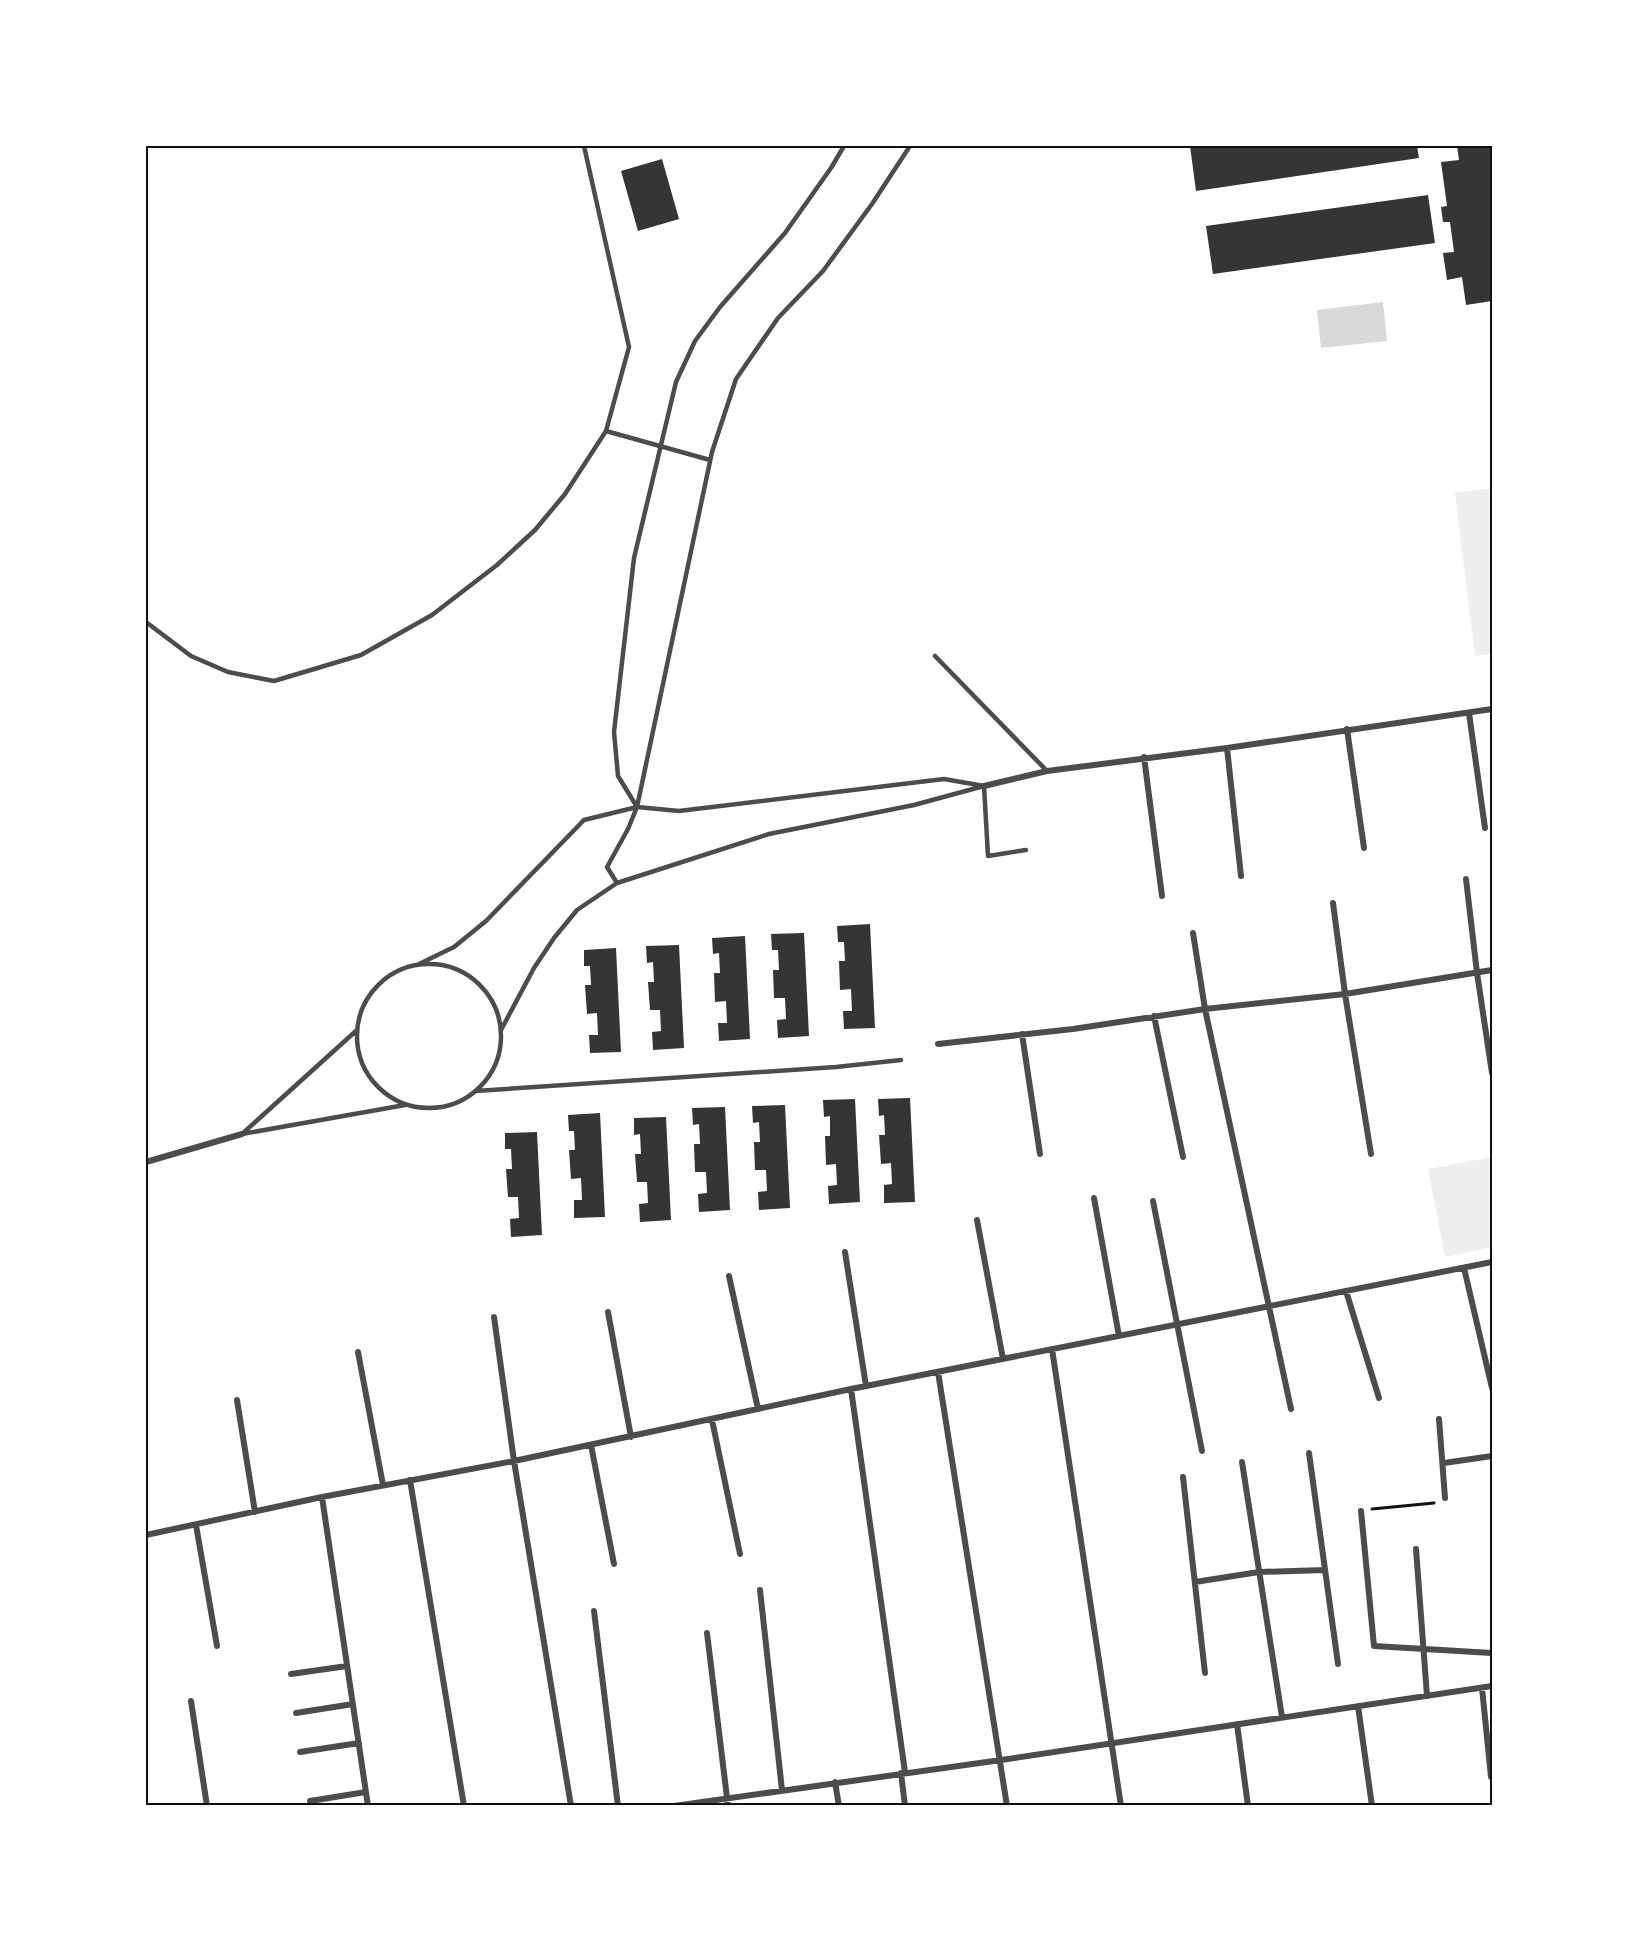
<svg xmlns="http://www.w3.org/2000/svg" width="1638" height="1951" font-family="Signika,sans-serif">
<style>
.green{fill:#eee}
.water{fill:#d9d9d9}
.building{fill:#353535}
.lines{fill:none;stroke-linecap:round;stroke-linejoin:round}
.path{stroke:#111;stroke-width:3}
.service{stroke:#4c4c4c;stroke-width:4.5}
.minor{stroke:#4c4c4c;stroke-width:6}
.neatline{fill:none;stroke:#111;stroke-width:2}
</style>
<rect width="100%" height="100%" fill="#fff"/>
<path class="green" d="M 1492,488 L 1492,654 L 1475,656 L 1455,493 Z
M 1492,1157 L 1492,1247 L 1445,1257 L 1428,1169 Z"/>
<path class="water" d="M 1383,302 L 1387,341 L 1321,348 L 1317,310 Z"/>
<path class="building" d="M 1190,146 L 1417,146 L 1419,158 L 1196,191 Z
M 1457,146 L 1492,146 L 1492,301 L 1466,305 L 1462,277 L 1447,280 L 1443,253 L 1454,252 L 1450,222 L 1443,222 L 1441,207 L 1447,206 L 1441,162 L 1459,160 Z
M 662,159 L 679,219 L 638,231 L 621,171 Z
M 1428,195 L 1435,243 L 1213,274 L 1206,226 Z
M 870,924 L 875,1028 L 844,1029 L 843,1011 L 852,1011 L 851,989 L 840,990 L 839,961 L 845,961 L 844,942 L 838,942 L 837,926 Z
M 804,933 L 809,1036 L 778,1038 L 777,1020 L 786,1019 L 785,998 L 774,998 L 773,970 L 779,970 L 778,950 L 772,950 L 771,934 Z
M 745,936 L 750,1039 L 719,1041 L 718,1023 L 727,1023 L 726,1001 L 715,1002 L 714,973 L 720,973 L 719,953 L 713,954 L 712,938 Z
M 679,945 L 684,1048 L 653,1050 L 652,1032 L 661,1031 L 660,1010 L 650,1010 L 648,982 L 654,982 L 653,962 L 647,963 L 646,946 Z
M 616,948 L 621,1052 L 590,1053 L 589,1035 L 598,1035 L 597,1013 L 587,1014 L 585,985 L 591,985 L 590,966 L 584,966 L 584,950 Z
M 910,1098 L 915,1202 L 884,1203 L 884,1185 L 892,1184 L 891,1163 L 881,1164 L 879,1135 L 885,1135 L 884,1115 L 879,1116 L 878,1099 Z
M 855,1099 L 860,1202 L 829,1204 L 828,1186 L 837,1185 L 836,1164 L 826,1165 L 825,1136 L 830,1136 L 830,1116 L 824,1117 L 823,1100 Z
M 785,1105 L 790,1208 L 759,1210 L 758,1192 L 767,1191 L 766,1170 L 755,1170 L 754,1142 L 760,1142 L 759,1122 L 753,1123 L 752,1106 Z
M 725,1107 L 730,1210 L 699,1212 L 698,1194 L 707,1193 L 706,1172 L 695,1172 L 694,1144 L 700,1144 L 699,1124 L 693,1125 L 692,1108 Z
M 600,1113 L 605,1217 L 574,1218 L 574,1200 L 582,1200 L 581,1178 L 571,1179 L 569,1150 L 575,1150 L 574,1131 L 569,1131 L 568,1115 Z
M 666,1117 L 671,1220 L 640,1222 L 639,1204 L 648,1203 L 647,1182 L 637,1182 L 635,1154 L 641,1154 L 640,1134 L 634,1135 L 634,1118 Z
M 537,1132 L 542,1235 L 511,1237 L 510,1219 L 519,1218 L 518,1197 L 508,1197 L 506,1169 L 512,1169 L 511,1149 L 505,1149 L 505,1133 Z"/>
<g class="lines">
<path class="path" d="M 1372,1509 L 1434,1503"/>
<path class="service" d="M 606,431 L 710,460
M 146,622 L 191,656 L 228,672 L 274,681 L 361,655 L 432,615 L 497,565 L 535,530 L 565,494 L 606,431 L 629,347 L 584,146
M 935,656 L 1047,771
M 984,786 L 988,856 L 1026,850
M 617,883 L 769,834 L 914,805 L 984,786 L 944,779 L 679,811 L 637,807
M357 1036a72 72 0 1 1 144 0a72 72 0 1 1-144 0Z
M 417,965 L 454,947 L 486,921 L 584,820 L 637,807 L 618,776 L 614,732 L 634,558 L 676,382 L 695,341 L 720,307 L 785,233 L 831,168 L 844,146
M 357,1030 L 242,1134 L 405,1105
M 501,1030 L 534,968 L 554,938 L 577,910 L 617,883 L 607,867 L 628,829 L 637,807 L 712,452 L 736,379 L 778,318 L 823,271 L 872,204 L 910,146
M 476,1091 L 836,1067 L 901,1060"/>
<path class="minor" d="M 1469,713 L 1485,828
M 1347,729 L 1364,848
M 1227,748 L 1241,876
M 1144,757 L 1162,896
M 984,786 L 1047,771 L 1227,748 L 1492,709
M 1466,879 L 1477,973 L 1492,1073
M 1333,903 L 1345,994 L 1371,1154
M 1193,933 L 1205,1009 L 1291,1409
M 1154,1016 L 1183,1157
M 1022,1034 L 1040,1154
M 938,1044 L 1073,1029 L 1205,1009 L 1345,994 L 1492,970
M 146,1162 L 242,1134
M 1094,1198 L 1119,1336
M 1153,1201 L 1202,1451
M 977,1220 L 1003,1359
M 845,1252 L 866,1386
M 1464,1268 L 1492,1388
M 729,1276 L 758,1409
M 1346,1291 L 1379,1398
M 608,1312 L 631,1437
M 494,1317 L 514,1461 L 571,1806
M 1052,1349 L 1121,1806
M 358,1352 L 383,1485
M 938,1372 L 1007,1806
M 851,1389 L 905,1772
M 237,1400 L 255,1512
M 1439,1419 L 1445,1498
M 712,1420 L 740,1554
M 591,1445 L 614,1564
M 1309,1453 L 1338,1664
M 1242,1462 L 1282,1717
M 1444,1463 L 1492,1456
M 1183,1477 L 1205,1673
M 410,1480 L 464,1806
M 322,1497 L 368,1806
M 1361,1511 L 1374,1646 L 1492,1653
M 196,1525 L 217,1646
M 146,1535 L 322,1497 L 514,1461 L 851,1389 L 1492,1262
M 1416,1549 L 1427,1696
M 1195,1582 L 1259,1572 L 1325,1570
M 760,1590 L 782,1790
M 594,1611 L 618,1806
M 707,1633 L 728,1806
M 291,1674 L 347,1666
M 1482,1688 L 1491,1777
M 191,1701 L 207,1806
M 1358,1706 L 1372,1806
M 296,1713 L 353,1704
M 1237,1724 L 1248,1806
M 300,1752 L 359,1743
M 901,1773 L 905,1806
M 835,1782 L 839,1806
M 310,1801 L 366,1792
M 674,1806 L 1001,1760 L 1492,1686"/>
</g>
<rect width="1638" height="1951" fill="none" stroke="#ffffff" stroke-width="294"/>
<rect x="147" y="147" width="1344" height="1657" class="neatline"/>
</svg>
